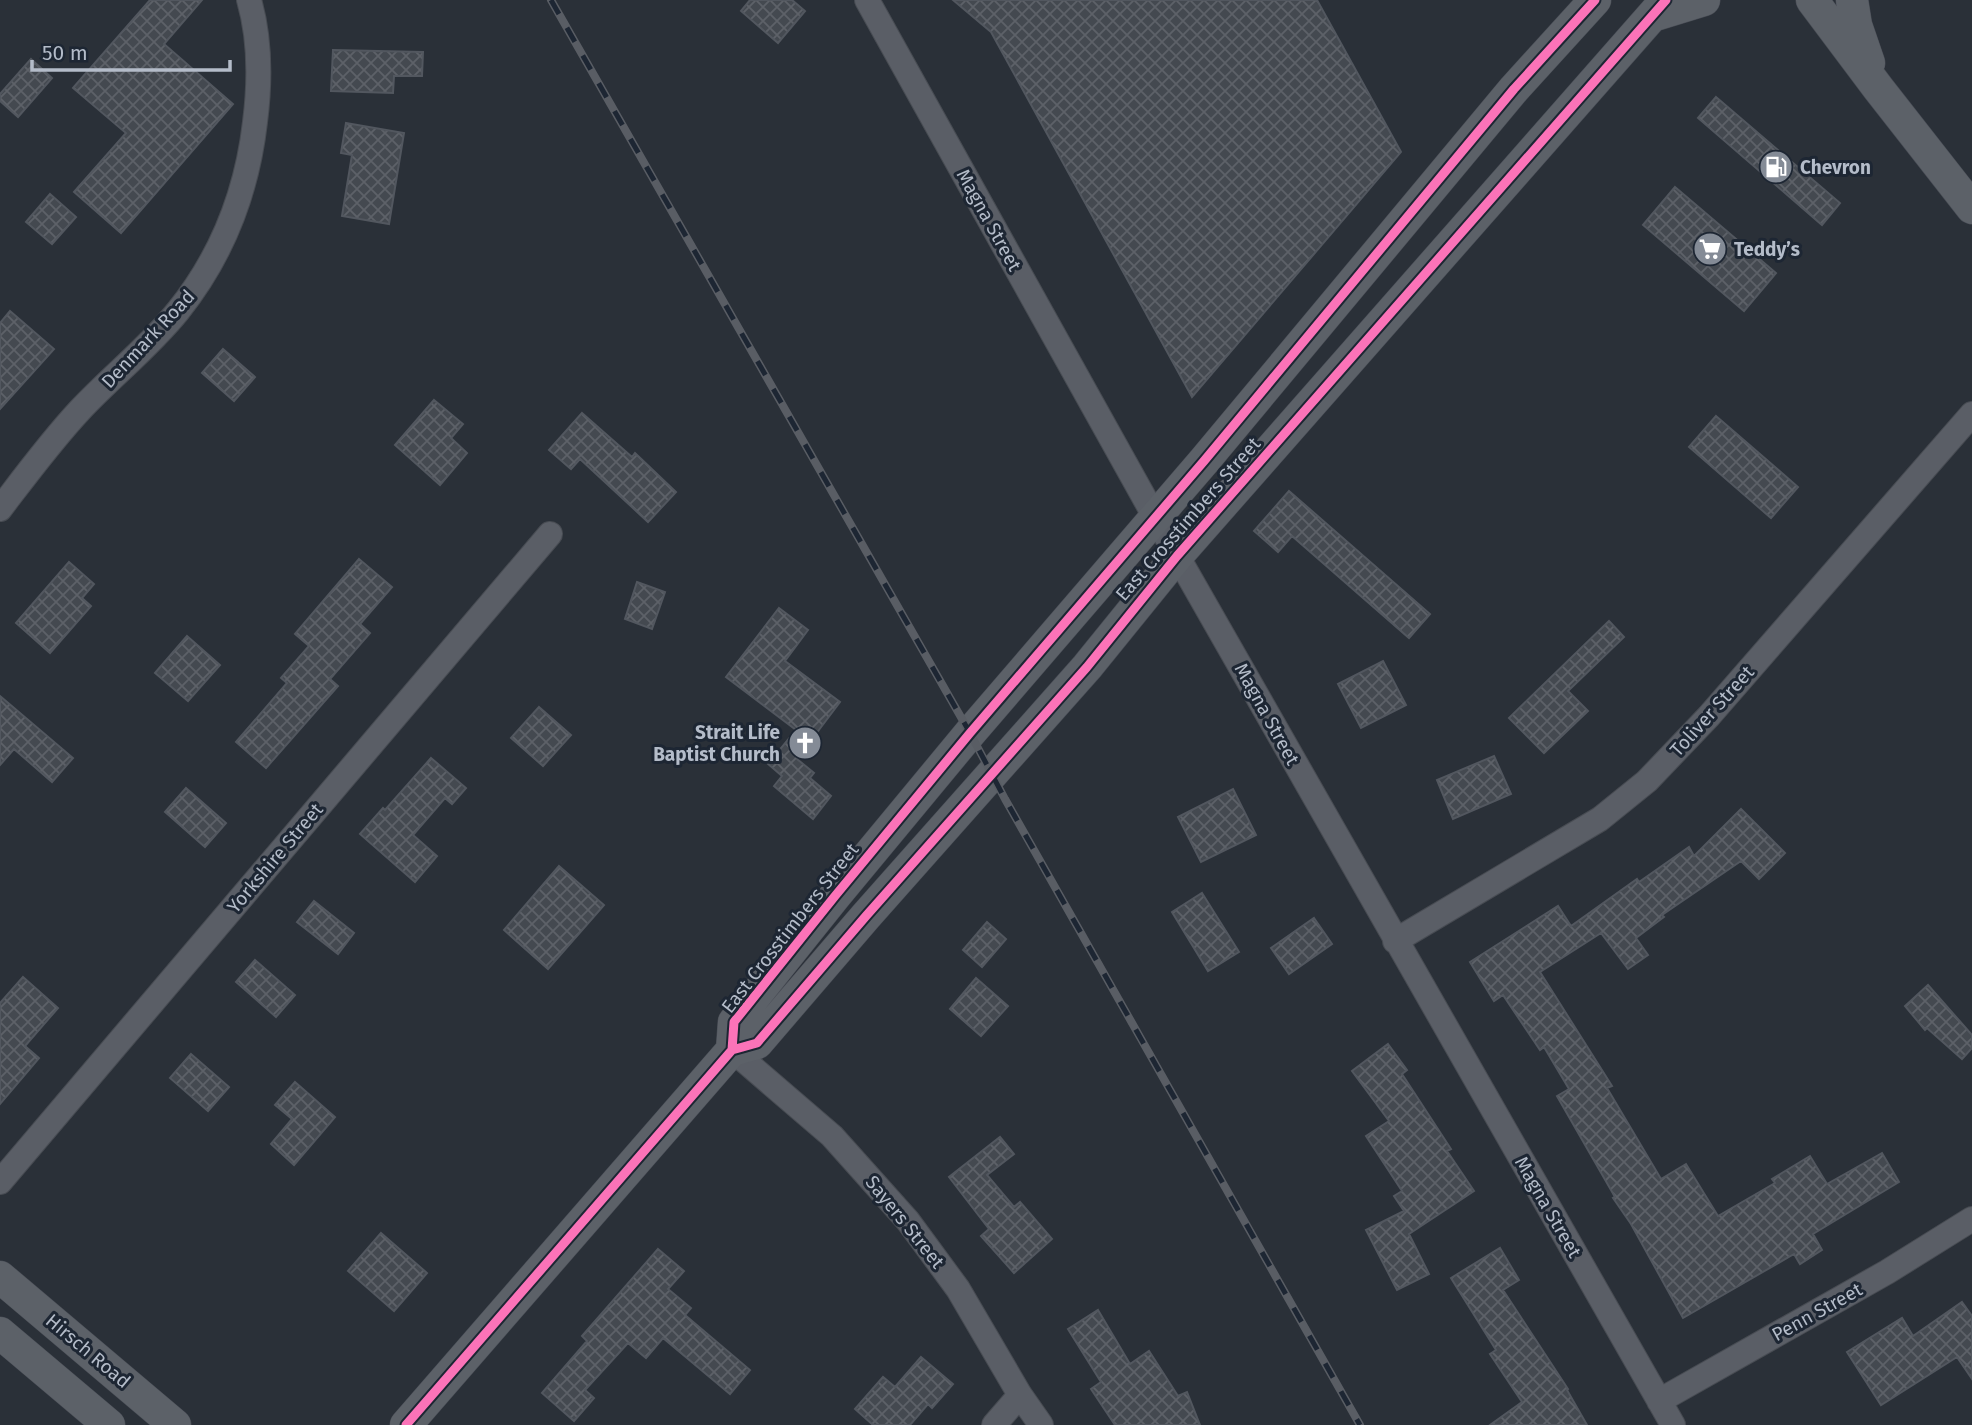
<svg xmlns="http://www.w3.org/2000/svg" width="1972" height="1425" font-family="'Fira Sans',sans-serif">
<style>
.building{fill:url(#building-cross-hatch);stroke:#52575f;stroke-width:2}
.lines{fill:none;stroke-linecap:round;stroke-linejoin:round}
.minor-casing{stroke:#484c53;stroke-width:26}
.major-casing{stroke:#484c55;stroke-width:33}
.minor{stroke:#5a5e66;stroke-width:24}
.major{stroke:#5c6168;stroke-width:32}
.rail-casing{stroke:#595d64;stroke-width:8}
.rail{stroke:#1d2633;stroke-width:5;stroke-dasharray:16;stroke-linecap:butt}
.cycleway-casing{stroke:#1d2633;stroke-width:13}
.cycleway{stroke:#fb73b8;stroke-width:9}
.labels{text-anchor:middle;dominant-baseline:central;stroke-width:6;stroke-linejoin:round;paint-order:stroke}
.poi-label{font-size:19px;font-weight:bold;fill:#b4bcc9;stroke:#1d2633;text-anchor:start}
.street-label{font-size:19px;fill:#b4bcc9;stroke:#1d2633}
</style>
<defs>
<pattern id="building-cross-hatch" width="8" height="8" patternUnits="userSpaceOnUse" patternTransform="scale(1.75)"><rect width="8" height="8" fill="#444950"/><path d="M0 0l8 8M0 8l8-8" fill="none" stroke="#5d6168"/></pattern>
</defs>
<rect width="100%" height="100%" fill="#2a3038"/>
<path class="building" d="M 150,0 L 202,0 L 164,44 L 233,104 L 121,233 L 74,192 L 126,133 L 73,88 Z
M 750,0 L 792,0 L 805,11 L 778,43 L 741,11 Z
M 953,0 L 1317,0 L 1401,152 L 1192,397 L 991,32 Z
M 333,50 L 423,52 L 422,76 L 394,76 L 393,93 L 331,91 Z
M 31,59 L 52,78 L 18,117 L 0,101 L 0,94 Z
M 1716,97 L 1840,203 L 1822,225 L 1698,118 Z
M 346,123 L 404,133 L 389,224 L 342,216 L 352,155 L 341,153 Z
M 1675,187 L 1776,273 L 1744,311 L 1643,225 Z
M 50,194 L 76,217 L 52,244 L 26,222 Z
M 10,311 L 54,349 L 0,409 L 0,323 Z
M 223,349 L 255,377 L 234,401 L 202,373 Z
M 434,400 L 463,424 L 451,438 L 467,453 L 440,485 L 395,445 Z
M 582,413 L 632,457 L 635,453 L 676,492 L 648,522 L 580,459 L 571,469 L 549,450 Z
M 1716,416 L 1798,487 L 1771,518 L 1689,447 Z
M 1289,491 L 1430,614 L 1409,638 L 1292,536 L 1278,552 L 1254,531 Z
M 359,559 L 392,587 L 360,624 L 370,633 L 330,679 L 338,686 L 266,768 L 236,742 L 287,683 L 281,678 L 309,646 L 295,634 Z
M 69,562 L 94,584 L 82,598 L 91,606 L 50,653 L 16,623 Z
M 637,582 L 665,592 L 652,629 L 625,619 Z
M 779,608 L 808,630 L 785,661 L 840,702 L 797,759 L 814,773 L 810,778 L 831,796 L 813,819 L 774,786 L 782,776 L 768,764 L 796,730 L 726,677 Z
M 1609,621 L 1624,637 L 1568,691 L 1588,711 L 1544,753 L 1509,718 Z
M 187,636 L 220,665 L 188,701 L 155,673 Z
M 1383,661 L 1406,705 L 1361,728 L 1338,684 Z
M 0,696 L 73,758 L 52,782 L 14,749 L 0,765 Z
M 539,707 L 571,735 L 543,766 L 511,738 Z
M 1494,756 L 1511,794 L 1453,819 L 1437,780 Z
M 431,758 L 466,788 L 452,804 L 445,798 L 413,835 L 437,856 L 415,882 L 360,834 L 383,808 L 385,810 Z
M 186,788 L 226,823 L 205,847 L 165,812 Z
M 1233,789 L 1256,835 L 1201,862 L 1178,817 Z
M 1741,809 L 1785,853 L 1759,879 L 1741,861 L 1662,915 L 1664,917 L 1636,938 L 1648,955 L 1628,969 L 1601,933 L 1540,972 L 1612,1086 L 1607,1088 L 1661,1179 L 1686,1164 L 1718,1216 L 1775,1183 L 1772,1179 L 1810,1156 L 1827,1184 L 1882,1153 L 1899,1182 L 1813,1234 L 1822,1250 L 1800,1264 L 1794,1254 L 1683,1318 L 1631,1224 L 1613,1198 L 1615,1197 L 1557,1096 L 1569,1089 L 1544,1047 L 1540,1050 L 1503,995 L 1494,1001 L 1470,962 L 1558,906 L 1571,926 L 1637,879 L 1639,882 L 1689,847 L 1694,856 Z
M 559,866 L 604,905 L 548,969 L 504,930 Z
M 1202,893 L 1239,952 L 1208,971 L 1172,912 Z
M 314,901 L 354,933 L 338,954 L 297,922 Z
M 1314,918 L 1332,944 L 1289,974 L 1271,948 Z
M 987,922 L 1006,939 L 982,967 L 963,950 Z
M 255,960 L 295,995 L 276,1017 L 236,982 Z
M 23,977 L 58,1008 L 25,1046 L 39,1058 L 0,1104 L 0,1003 Z
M 976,978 L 1008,1006 L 981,1036 L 950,1009 Z
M 1928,985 L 1972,1035 L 1972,1048 L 1962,1059 L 1927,1028 L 1925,1030 L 1905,1006 Z
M 1388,1044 L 1407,1070 L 1402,1074 L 1451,1149 L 1447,1151 L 1474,1191 L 1409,1234 L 1429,1274 L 1397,1290 L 1366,1230 L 1404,1211 L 1394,1196 L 1402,1191 L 1366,1136 L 1389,1121 L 1352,1071 Z
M 191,1054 L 229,1087 L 208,1111 L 170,1078 Z
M 295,1082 L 335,1117 L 294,1165 L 271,1144 L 292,1119 L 275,1105 Z
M 1000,1137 L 1014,1154 L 987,1175 L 1014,1207 L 1020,1202 L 1052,1239 L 1014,1273 L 981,1236 L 989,1229 L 949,1177 Z
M 381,1233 L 427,1273 L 394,1311 L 348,1271 Z
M 1500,1248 L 1519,1280 L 1503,1290 L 1568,1389 L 1567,1390 L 1587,1425 L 1490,1425 L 1522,1402 L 1490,1354 L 1496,1350 L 1451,1278 Z
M 658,1249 L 684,1271 L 668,1289 L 691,1308 L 685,1315 L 750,1370 L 730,1394 L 663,1338 L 646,1358 L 628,1343 L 585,1390 L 594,1398 L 574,1421 L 542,1393 L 587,1341 L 582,1336 Z
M 1962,1302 L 1972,1316 L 1972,1379 L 1957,1357 L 1881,1405 L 1847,1352 L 1902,1318 L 1913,1336 Z
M 1098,1310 L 1130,1364 L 1149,1351 L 1178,1396 L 1187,1392 L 1200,1425 L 1115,1425 L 1091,1389 L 1101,1382 L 1068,1329 Z
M 921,1357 L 953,1384 L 932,1408 L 928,1404 L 910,1425 L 873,1425 L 855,1409 L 883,1377 L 895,1387 Z"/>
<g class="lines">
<defs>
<path id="minor" d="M 867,0 L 1155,517 L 1673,1425
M 0,509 C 26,475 51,441 80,410 C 112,376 149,347 178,311 C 222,256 247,192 255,122 C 260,83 260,38 249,0
M 1395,941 L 1600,819 L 1647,781 L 1709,716 L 1972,414
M 732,1050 L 832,1136 L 908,1221 L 958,1289 L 1020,1395 L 1041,1425
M 0,1182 L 550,534
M 1659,1401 L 1887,1272 L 1972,1219
M 994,1425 L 1020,1395"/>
<path id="major" d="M 1812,0 L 1878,88 L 1972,208
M 1852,0 L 1856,25 L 1869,63
M 1652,16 L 1704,0
M 732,1050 L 734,1022 L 835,896 L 970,733 L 1204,461 L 1514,89 L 1595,0
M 0,1277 L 175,1425
M 0,1333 L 109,1425
M 406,1425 L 732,1050 L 757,1043 L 866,916 L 1087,667 L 1177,556 L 1666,0"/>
</defs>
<use href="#minor" class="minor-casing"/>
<use href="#major" class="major-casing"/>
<use href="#minor" class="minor"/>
<use href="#major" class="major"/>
<defs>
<path id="rail" d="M 551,0 L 970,733 L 1005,799 L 1360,1425"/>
</defs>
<use href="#rail" class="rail-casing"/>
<use href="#rail" class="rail"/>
<defs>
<path id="cycleway" d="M 732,1050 L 734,1022 L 835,896 L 970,733 L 1204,461 L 1514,89 L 1595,0
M 406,1425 L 732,1050 L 757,1043 L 866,916 L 1087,667 L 1177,556 L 1666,0"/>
</defs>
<use href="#cycleway" class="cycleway-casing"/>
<use href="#cycleway" class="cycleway"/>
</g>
<defs>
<symbol id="fuel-disc" viewBox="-11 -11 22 22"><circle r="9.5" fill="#848b96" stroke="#1d2633"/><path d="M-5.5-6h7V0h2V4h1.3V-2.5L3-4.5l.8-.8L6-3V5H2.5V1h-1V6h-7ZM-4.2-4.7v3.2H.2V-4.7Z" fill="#fff"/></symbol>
<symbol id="supermarket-disc" viewBox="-11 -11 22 22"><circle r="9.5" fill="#848b96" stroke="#1d2633"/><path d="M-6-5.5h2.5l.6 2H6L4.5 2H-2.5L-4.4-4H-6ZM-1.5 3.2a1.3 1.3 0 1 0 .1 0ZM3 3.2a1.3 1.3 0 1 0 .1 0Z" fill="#fff"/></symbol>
<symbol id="church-disc" viewBox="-11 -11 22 22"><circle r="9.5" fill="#848b96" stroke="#1d2633"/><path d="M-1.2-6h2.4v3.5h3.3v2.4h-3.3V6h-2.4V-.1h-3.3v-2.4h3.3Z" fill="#fff"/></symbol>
</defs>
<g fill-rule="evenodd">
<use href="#fuel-disc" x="1757" y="148" width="38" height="38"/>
<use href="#supermarket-disc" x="1691" y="230" width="38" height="38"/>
<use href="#church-disc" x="786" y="724" width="38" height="38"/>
</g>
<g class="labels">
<g class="poi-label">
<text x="1800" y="167">Chevron</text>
<text x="1734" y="249">Teddy’s</text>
<text x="780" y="732" text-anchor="end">Strait Life<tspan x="780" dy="22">Baptist Church</tspan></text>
</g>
<g class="street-label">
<text transform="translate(989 220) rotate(61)">Magna Street</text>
<text transform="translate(148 339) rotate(-47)">Denmark Road</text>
<text transform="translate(1188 519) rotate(-49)">East Crosstimbers Street</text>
<text transform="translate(1712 711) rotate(-48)">Toliver Street</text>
<text transform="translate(1267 714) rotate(61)">Magna Street</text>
<text transform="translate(275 858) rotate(-50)">Yorkshire Street</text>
<text transform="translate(790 928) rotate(-52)">East Crosstimbers Street</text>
<text transform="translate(1548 1207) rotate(60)">Magna Street</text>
<text transform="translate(905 1222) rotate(51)">Sayers Street</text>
<text transform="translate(1817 1312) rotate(-29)">Penn Street</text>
<text transform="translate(88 1351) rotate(40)">Hirsch Road</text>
</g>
</g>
<path d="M32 60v10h198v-10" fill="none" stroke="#b4bcc9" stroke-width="3.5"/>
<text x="42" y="60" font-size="21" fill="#b4bcc9" stroke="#1d2633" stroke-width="5" paint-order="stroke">50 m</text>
</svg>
